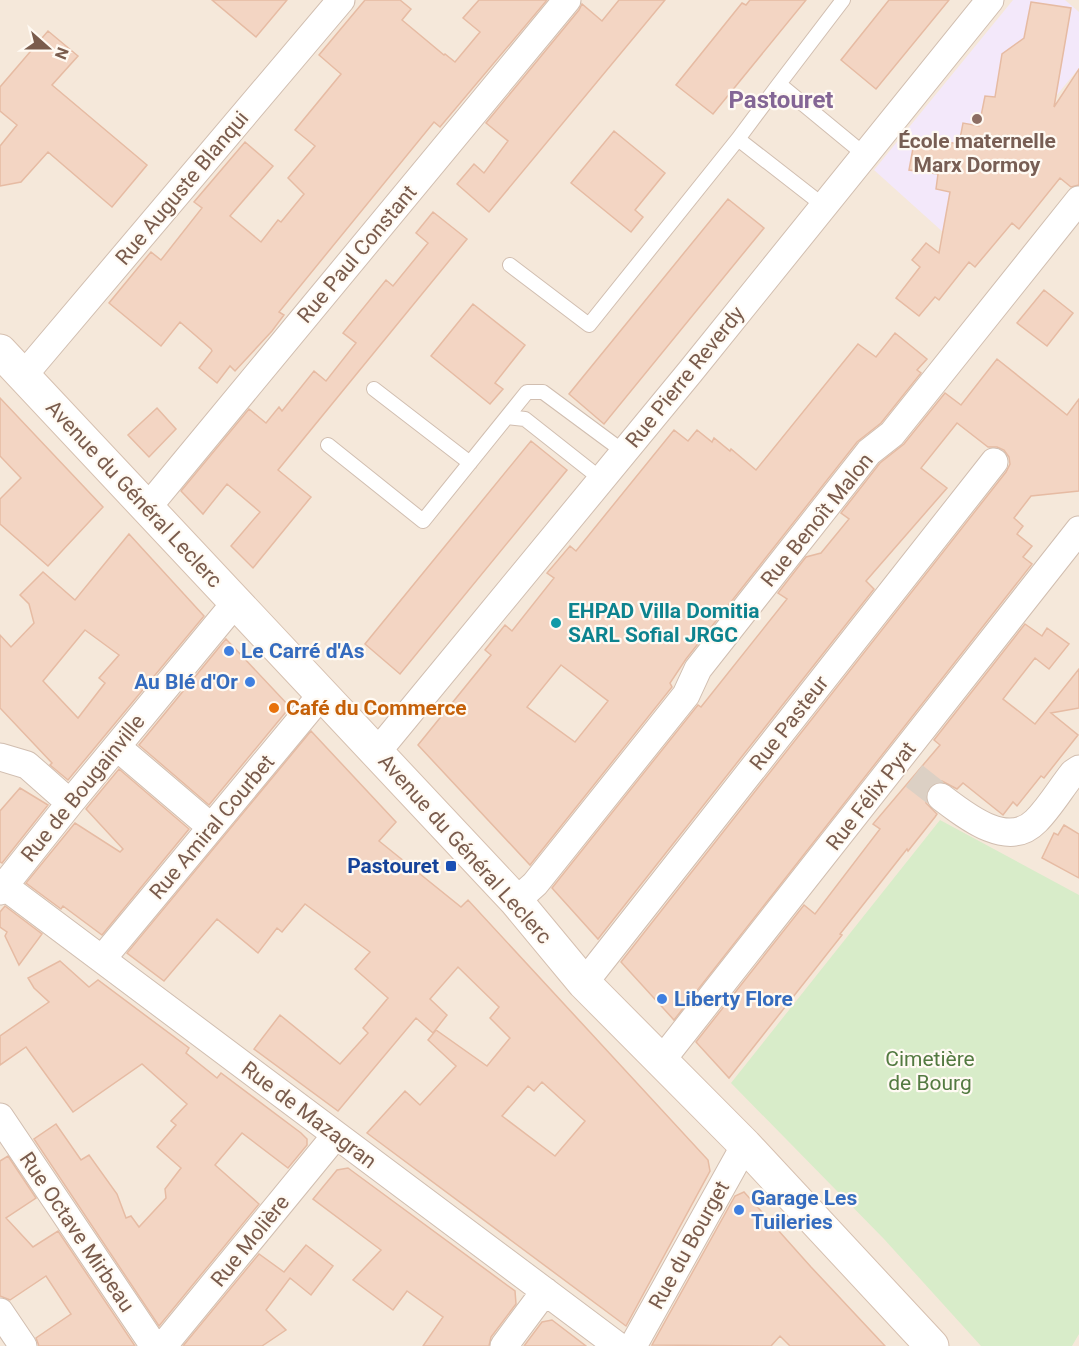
<svg xmlns="http://www.w3.org/2000/svg" width="1079" height="1346" font-family="Roboto,sans-serif">
<style>
.residential{fill:#f5e8da}
.education{fill:#f3e8fa}
.green{fill:#d8ecc9}
.building{fill:#f3d5c3;stroke:#e6bba3;stroke-width:1.5;fill-rule:evenodd}
.lines{fill:none;stroke-linecap:round;stroke-linejoin:round}
.street-tunnel{stroke:#dcd0c4;stroke-width:27;stroke-dasharray:27 14;stroke-linecap:butt}
.lane-casing{stroke:#d1beb0;stroke-width:16}
.street-casing{stroke:#d1beb0;stroke-width:29}
.secondary-casing{stroke:#d6c0b0;stroke-width:35}
.lane{stroke:#fff;stroke-width:14}
.street{stroke:#fff;stroke-width:27}
.secondary{stroke:#fff;stroke-width:33}
.education-dot{fill:#8d6e63;stroke:#fffaf3;stroke-width:2}
.culture-dot{fill:#0f9aa8;stroke:#fffaf3;stroke-width:2}
.shop-dot{fill:#3f7fe0;stroke:#fffaf3;stroke-width:2}
.food-dot{fill:#e8710a;stroke:#fffaf3;stroke-width:2}
.transit-dot{fill:#1a4fb4;stroke:#fffaf3;stroke-width:2}
.labels{text-anchor:middle;dominant-baseline:central;stroke-width:4.5;stroke-linejoin:round;paint-order:stroke}
.education-label{font-size:21px;font-weight:bold;fill:#785e54;stroke:#fffaf3}
.street-label{font-size:21px;fill:#7a5c4d;stroke:#fffaf3}
.culture-label{font-size:21px;font-weight:bold;fill:#0d838f;stroke:#fffaf3;text-anchor:start}
.shop-label{font-size:21px;font-weight:bold;fill:#366cbe;stroke:#fffaf3;text-anchor:start}
.food-label{font-size:21px;font-weight:bold;fill:#c56008;stroke:#fffaf3;text-anchor:start}
.transit-label{font-size:21px;font-weight:bold;fill:#164399;stroke:#fffaf3;text-anchor:end}
.park-label{font-size:21px;fill:#537a41;stroke:#fffaf3}
.quarter-label{font-size:24px;font-weight:bold;fill:#846695;stroke:#fffaf3}
</style>
<rect width="100%" height="100%" fill="#fdf6ec"/>
<path class="residential" d="M 0,0 L 1079,0 L 1079,1346 L 0,1346 Z"/>
<path class="education" d="M 1013,0 L 1065,0 L 1079,12 L 1079,68 L 944,233 L 874,170 Z"/>
<path class="green" d="M 940,820 L 1079,895 L 1079,1334 L 1072,1346 L 981,1346 L 884,1239 L 731,1083 Z"/>
<path class="building" d="M 212,0 L 287,0 L 256,37 Z
M 365,0 L 400,0 L 411,9 L 402,20 L 444,55 L 445,54 L 455,62 L 480,32 L 463,18 L 479,0 L 547,0 L 440,127 L 434,122 L 279,312 L 284,315 L 272,331 L 235,371 L 230,366 L 217,383 L 199,368 L 212,351 L 211,349 L 180,322 L 161,346 L 109,303 L 151,252 L 161,260 L 202,208 L 194,202 L 245,142 L 273,166 L 230,216 L 261,242 L 278,220 L 281,222 L 304,194 L 288,178 L 315,146 L 295,130 L 341,74 L 319,55 Z
M 619,0 L 665,0 L 489,212 L 457,184 L 474,164 L 484,173 L 508,141 L 486,123 L 579,10 L 582,4 L 602,21 Z
M 750,0 L 806,0 L 713,114 L 676,85 L 742,3 L 746,5 Z
M 889,0 L 949,0 L 876,89 L 841,60 Z
M 1031,2 L 1071,8 L 1054,107 L 1079,69 L 1079,185 L 1071,187 L 1060,178 L 1019,229 L 1012,223 L 975,267 L 969,262 L 939,300 L 935,297 L 919,316 L 896,298 L 920,267 L 912,260 L 926,243 L 939,253 L 950,192 L 936,189 L 938,174 L 909,170 L 915,137 L 959,144 L 963,123 L 979,126 L 985,96 L 995,97 L 1002,54 L 1024,38 Z
M 48,31 L 78,56 L 52,85 L 147,165 L 112,207 L 48,152 L 21,182 L 0,186 L 0,146 L 17,125 L 0,111 L 0,87 Z
M 614,131 L 665,173 L 635,210 L 643,217 L 631,232 L 571,183 Z
M 728,199 L 764,228 L 604,424 L 569,394 Z
M 433,212 L 467,239 L 278,470 L 311,497 L 253,568 L 231,546 L 260,512 L 227,484 L 203,514 L 181,491 L 249,409 L 266,423 L 279,407 L 282,411 L 314,371 L 326,381 L 356,343 L 343,333 L 386,280 L 393,286 L 428,243 L 416,233 Z
M 1044,290 L 1073,313 L 1047,346 L 1017,323 Z
M 473,304 L 525,345 L 495,383 L 503,389 L 490,404 L 431,356 Z
M 895,333 L 927,359 L 917,370 L 921,373 L 881,423 L 857,442 L 686,659 L 670,683 L 672,687 L 530,865 L 418,745 L 491,655 L 485,650 L 505,625 L 512,631 L 554,578 L 547,573 L 570,546 L 576,551 L 674,430 L 688,441 L 697,430 L 712,442 L 714,438 L 730,451 L 731,449 L 756,470 L 858,344 L 876,357 ZM 561,665 L 608,701 L 575,742 L 527,707 Z
M 997,359 L 1067,415 L 1079,399 L 1079,491 L 1031,496 L 1014,518 L 1023,526 L 1017,534 L 1032,546 L 1023,557 L 1032,564 L 674,1020 L 621,962 L 1006,472 L 1010,464 L 1009,457 L 1004,450 L 997,447 L 988,447 L 957,423 L 921,468 L 947,488 L 866,581 L 874,589 L 598,939 L 552,888 L 698,705 L 701,707 L 787,599 L 778,593 L 806,557 L 821,553 L 849,519 L 841,513 L 880,463 L 904,444 L 945,393 L 961,405 Z
M 0,398 L 103,507 L 48,566 L 0,524 L 0,499 L 21,478 L 0,456 Z
M 157,408 L 176,429 L 149,457 L 128,435 Z
M 531,441 L 567,470 L 400,674 L 365,644 Z
M 129,534 L 204,616 L 68,780 L 50,765 L 52,763 L 0,708 L 0,635 L 11,647 L 34,623 L 29,604 L 20,595 L 43,572 L 75,600 ZM 85,630 L 119,655 L 99,678 L 105,683 L 78,718 L 43,681 Z
M 1025,624 L 1042,636 L 1047,628 L 1069,644 L 1049,669 L 1035,658 L 1003,699 L 1035,724 L 1079,669 L 1079,708 L 1051,713 L 1078,735 L 1044,778 L 1041,776 L 1017,806 L 1013,802 L 1003,815 L 963,783 L 957,789 L 942,781 L 935,782 L 929,787 L 926,794 L 926,803 L 937,814 L 935,817 L 908,851 L 907,849 L 840,934 L 842,935 L 729,1078 L 696,1042 L 804,905 L 815,914 L 880,829 L 873,824 L 940,745 L 934,740 Z
M 226,639 L 290,707 L 209,805 L 139,745 Z
M 311,731 L 396,822 L 379,841 L 461,907 L 468,900 L 708,1160 L 710,1171 L 626,1326 L 367,1133 L 405,1091 L 420,1105 L 456,1066 L 428,1040 L 436,1030 L 487,1066 L 510,1038 L 490,1018 L 499,1007 L 458,967 L 430,999 L 447,1015 L 433,1033 L 416,1018 L 338,1111 L 254,1049 L 280,1015 L 340,1064 L 368,1033 L 363,1028 L 388,998 L 355,969 L 370,952 L 305,904 L 282,932 L 277,928 L 258,953 L 217,919 L 164,981 L 127,953 ZM 542,1082 L 585,1121 L 555,1156 L 502,1116 L 528,1086 L 534,1091 Z
M 119,769 L 189,829 L 102,935 L 63,906 L 61,909 L 26,883 L 75,823 L 120,852 L 123,849 L 86,809 Z
M 20,788 L 48,805 L 2,863 L 0,862 L 0,811 Z
M 1064,825 L 1079,834 L 1079,878 L 1042,858 L 1054,833 L 1058,835 Z
M 5,906 L 42,934 L 19,965 L 5,936 L 7,932 L 0,927 L 0,912 Z
M 60,961 L 89,987 L 98,980 L 189,1048 L 186,1053 L 217,1078 L 221,1073 L 301,1133 L 307,1139 L 307,1145 L 288,1168 L 242,1133 L 215,1165 L 259,1204 L 159,1326 L 34,1139 L 56,1124 L 81,1160 L 89,1155 L 117,1194 L 126,1218 L 131,1216 L 139,1227 L 166,1198 L 165,1189 L 181,1168 L 157,1147 L 176,1125 L 171,1121 L 187,1104 L 142,1064 L 73,1112 L 26,1047 L 0,1065 L 0,1036 L 49,1002 L 34,988 L 28,978 Z
M 8,1156 L 36,1198 L 6,1218 L 33,1247 L 58,1231 L 135,1346 L 39,1346 L 36,1338 L 71,1314 L 46,1276 L 10,1300 L 0,1296 L 0,1161 Z
M 348,1168 L 515,1291 L 516,1304 L 491,1337 L 489,1346 L 423,1346 L 443,1317 L 407,1291 L 393,1310 L 353,1280 L 381,1250 L 313,1199 L 337,1170 Z
M 744,1192 L 811,1267 L 885,1346 L 790,1346 L 780,1336 L 771,1346 L 652,1345 L 735,1196 Z
M 306,1245 L 333,1266 L 311,1295 L 290,1278 L 266,1310 L 286,1330 L 262,1346 L 183,1346 L 259,1254 L 284,1272 Z
M 552,1320 L 586,1346 L 524,1346 L 542,1322 Z"/>
<g class="lines">
<path class="street-tunnel" d="M 914,776 L 941,797"/>
<defs>
<path id="lane" d="M 779,84 L 843,0
M 824,206 L 738,139 L 779,84 L 865,155
M 510,265 L 589,325 L 738,139
M 374,389 L 470,463
M 507,417 L 525,419 L 601,479
M 328,445 L 423,521 L 527,392 L 543,392 L 624,452"/>
<path id="street" d="M 23,376 L 341,0
M 147,508 L 567,0
M 117,747 L 211,827
M 377,752 L 690,372 L 990,0
M 0,757 L 27,765 L 70,803
M 941,797 C 966,816 1008,850 1036,821 C 1050,807 1061,788 1073,773 L 1079,769
M 0,883 L 618,1346
M 0,891 L 70,803 L 236,602
M 516,901 L 535,884 L 686,695 L 698,669 L 869,452 L 892,434 L 1079,200
M 102,959 L 322,694
M 584,983 L 994,462
M 661,1061 L 1079,530
M 0,1117 L 154,1346
M 0,1312 L 23,1346
M 163,1346 L 336,1135
M 504,1346 L 545,1291
M 633,1346 L 745,1145"/>
<path id="secondary" d="M 0,351 L 516,901 L 584,983 L 745,1145 L 932,1346"/>
</defs>
<use href="#lane" class="lane-casing"/>
<use href="#street" class="street-casing"/>
<use href="#secondary" class="secondary-casing"/>
<use href="#lane" class="lane"/>
<use href="#street" class="street"/>
<use href="#secondary" class="secondary"/>
</g>
<circle class="education-dot" cx="977" cy="119" r="6"/>
<circle class="culture-dot" cx="556" cy="623" r="6"/>
<g class="shop-dot">
<circle cx="229" cy="651" r="6"/>
<circle cx="250" cy="682" r="6"/>
<circle cx="662" cy="999" r="6"/>
<circle cx="739" cy="1210" r="6"/>
</g>
<circle class="food-dot" cx="274" cy="708" r="6"/>
<rect class="transit-dot" x="445" y="860" width="12" height="12" rx="3"/>
<g class="labels">
<g class="education-label">
<text x="977" y="141">École maternelle<tspan x="977" dy="24">Marx Dormoy</tspan></text>
</g>
<g class="street-label">
<text transform="translate(182 188) rotate(-50)">Rue Auguste Blanqui</text>
<text transform="translate(357 254) rotate(-50)">Rue Paul Constant</text>
<text transform="translate(685 377) rotate(-51)">Rue Pierre Reverdy</text>
<text transform="translate(134 494) rotate(47)">Avenue du Général Leclerc</text>
<text transform="translate(817 520) rotate(-51)">Rue Benoît Malon</text>
<text transform="translate(789 723) rotate(-52)">Rue Pasteur</text>
<text transform="translate(83 788) rotate(-51)">Rue de Bougainville</text>
<text transform="translate(871 796) rotate(-52)">Rue Félix Pyat</text>
<text transform="translate(212 827) rotate(-50)">Rue Amiral Courbet</text>
<text transform="translate(465 849) rotate(48)">Avenue du Général Leclerc</text>
<text transform="translate(309 1115) rotate(37)">Rue de Mazagran</text>
<text transform="translate(77 1232) rotate(56)">Rue Octave Mirbeau</text>
<text transform="translate(250 1241) rotate(-51)">Rue Molière</text>
<text transform="translate(689 1245) rotate(-61)">Rue du Bourget</text>
</g>
<g class="culture-label">
<text x="568" y="611">EHPAD Villa Domitia<tspan x="568" dy="24">SARL Sofial JRGC</tspan></text>
</g>
<g class="shop-label">
<text x="241" y="651">Le Carré d'As</text>
<text x="238" y="682" text-anchor="end">Au Blé d'Or</text>
<text x="674" y="999">Liberty Flore</text>
<text x="751" y="1198">Garage Les<tspan x="751" dy="24">Tuileries</tspan></text>
</g>
<g class="food-label">
<text x="286" y="708">Café du Commerce</text>
</g>
<g class="transit-label">
<text x="439" y="866">Pastouret</text>
</g>
<g class="park-label">
<text x="930" y="1059">Cimetière<tspan x="930" dy="24">de Bourg</tspan></text>
</g>
<g class="quarter-label">
<text x="781" y="100">Pastouret</text>
</g>
</g>
<g transform="translate(48 48) rotate(111)" stroke="#fffaf3" stroke-width="4.5" paint-order="stroke">
<path d="M0-4.5L10 22L0 15L-10 22Z" fill="#7a5c4d"/>
<text y="-9" font-size="16" font-weight="bold" text-anchor="middle" fill="#7a5c4d">N</text>
</g>
</svg>
